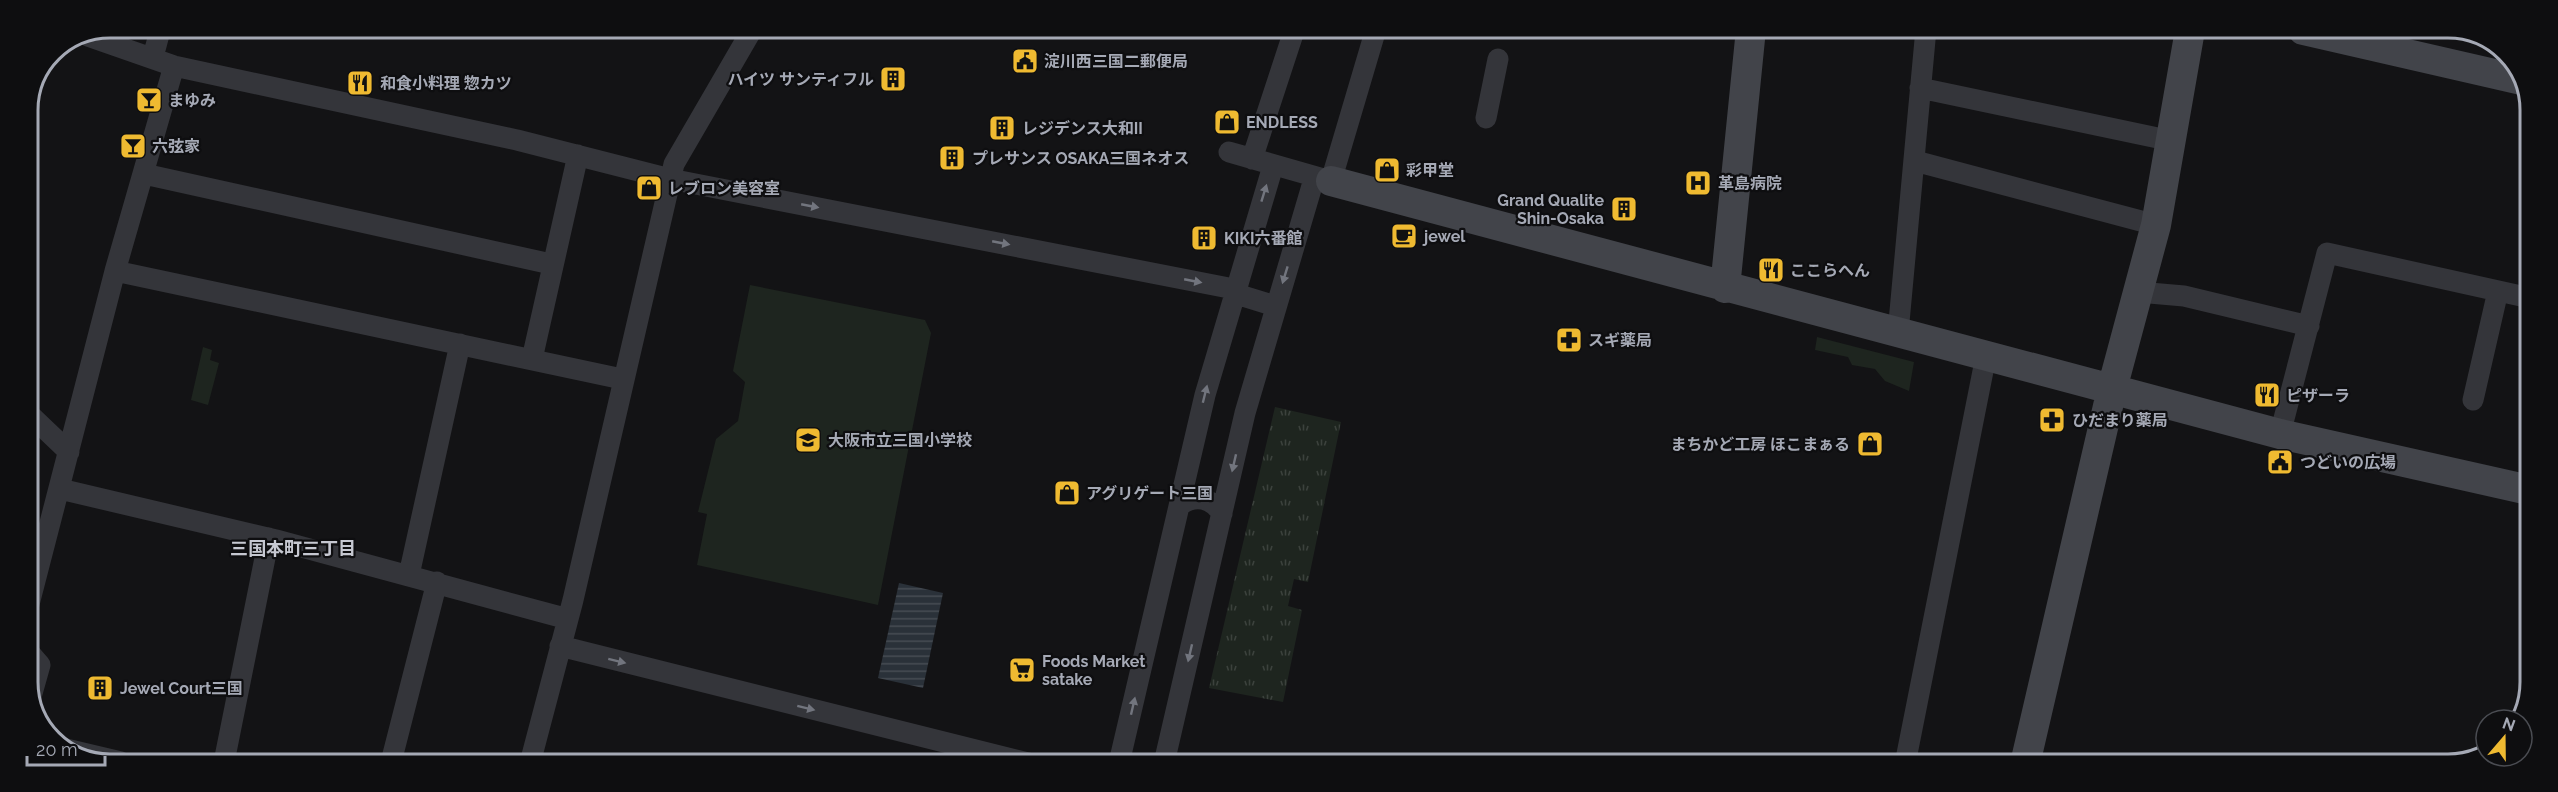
<svg xmlns="http://www.w3.org/2000/svg" width="2558" height="792" font-family="Raleway,'Noto Sans JP',sans-serif">
<style>
.grass{fill:url(#grass-tufts)}
.garden{fill:#1e251f}
.water{fill:url(#water-rules)}
.lines{fill:none;stroke-linecap:round;stroke-linejoin:round}
.street{stroke:#34353a;stroke-width:21}
.secondary{stroke:#42444a;stroke-width:30}
.oneway{fill:#72757e}
.labels{text-anchor:middle;dominant-baseline:central;stroke-width:4.5;stroke-linejoin:round;paint-order:stroke}
.poi-label{font-size:16px;font-weight:bold;fill:#a5a9b5;stroke:#0e0e10;text-anchor:start}
.neighbourhood-label{font-size:18px;font-weight:bold;fill:#c6c8d1;stroke:#0e0e10}
.rim{fill:none;stroke:#a5a9b5;stroke-width:3}
</style>
<defs>
<pattern id="grass-tufts" width="24" height="20" patternUnits="userSpaceOnUse" patternTransform="scale(1.5)"><rect width="24" height="20" fill="#1e251f"/><path d="M3 7l-1-3M5 7V3M7 7l1-3M15 17l-1-3M17 17v-4M19 17l1-3" fill="none" stroke="#3c423d"/></pattern>
<pattern id="water-rules" width="6" height="5" patternUnits="userSpaceOnUse" patternTransform="scale(1.5)"><rect width="6" height="5" fill="#2a3139"/><path d="M0 2.5h6" fill="none" stroke="#464c53"/></pattern>
</defs>
<rect width="100%" height="100%" fill="#131315"/>
<path class="grass" d="M 1275,407 L 1341,422 L 1308,582 L 1294,579 L 1288,606 L 1302,610 L 1283,702 L 1209,688 Z"/>
<path class="garden" d="M 750,285 L 925,320 L 931,333 L 878,605 L 697,565 L 707,514 L 698,512 L 716,439 L 738,421 L 745,382 L 733,371 Z
M 1817,337 L 1914,362 L 1909,391 L 1885,381 L 1875,369 L 1852,365 L 1848,357 L 1815,350 Z
M 203,347 L 212,350 L 210,360 L 219,363 L 208,405 L 191,400 Z"/>
<path class="water" d="M 899,583 L 943,593 L 923,688 L 878,678 Z"/>
<g class="lines">
<path class="street" d="M 88,36 L 174,66 L 517,140 L 670,179 L 1234,289
M 153,57 L 161,27
M 1920,88 L 2172,141
M 1486,118 L 1498,59
M 1229,152 L 1331,181 L 1376,29
M 1252,159 L 1295,28
M 1915,161 L 2156,225
M 144,174 L 551,264
M 115,271 L 622,379
M 2138,292 L 2184,296 L 2309,326
M 1233,293 L 1275,306
M 1898,333 L 1926,29
M 532,359 L 578,155
M 2473,400 L 2498,291
M 27,412 L 69,452
M 2280,434 L 2327,253 L 2530,298
M 60,489 L 276,540 L 568,619
M 1180,505 C 1196,494 1212,498 1222,514
M 409,575 L 460,344
M 27,612 L 115,271 L 174,66
M 560,646 L 1028,763
M 27,650 L 40,665 L 31,697
M 66,749 L 121,762
M 224,762 L 269,538
M 391,762 L 437,582
M 530,763 L 573,600 L 674,164 L 753,28
M 1119,763 L 1205,395 L 1273,166
M 1164,763 L 1245,413 L 1314,179
M 1905,764 L 1986,356"/>
<path class="secondary" d="M 2303,30 L 2521,80
M 1331,181 L 2280,434 L 2529,490
M 1725,288 L 1751,29
M 2025,764 L 2112,389 L 2156,225 L 2190,30"/>
</g>
<defs><path id="oneway-solid" d="M-6-.8H1V-3.2L6.5 0L1 3.2V.8H-6Z" transform="scale(1.5)"/></defs>
<g class="oneway">
<use href="#oneway-solid" transform="translate(1264 193) rotate(-73)"/>
<use href="#oneway-solid" transform="translate(810 206) rotate(11)"/>
<use href="#oneway-solid" transform="translate(1001 243) rotate(11)"/>
<use href="#oneway-solid" transform="translate(1285 275) rotate(107)"/>
<use href="#oneway-solid" transform="translate(1193 281) rotate(11)"/>
<use href="#oneway-solid" transform="translate(1205 394) rotate(-76)"/>
<use href="#oneway-solid" transform="translate(1234 463) rotate(103)"/>
<use href="#oneway-solid" transform="translate(1190 653) rotate(103)"/>
<use href="#oneway-solid" transform="translate(617 661) rotate(14)"/>
<use href="#oneway-solid" transform="translate(1133 706) rotate(-77)"/>
<use href="#oneway-solid" transform="translate(806 708) rotate(14)"/>
</g>
<defs>
<symbol id="civic-square" viewBox="-11 -11 22 22"><rect x="-9" y="-9" width="18" height="18" rx="4" fill="#efba31" stroke="#0e0e10"/><path d="M-.6-6.5H3V-4.5H.6V-3L4-1V1h2V6H-6V1h2V-1L-.6-3ZM-1.2 2.5V6h2.4V2.5Z" fill="#111"/></symbol>
<symbol id="building-square" viewBox="-11 -11 22 22"><rect x="-9" y="-9" width="18" height="18" rx="4" fill="#efba31" stroke="#0e0e10"/><path d="M-4-6H4V6H1V3H-1V6H-4ZM-2.5-4.3h1.7v1.8h-1.7ZM.8-4.3h1.7v1.8H.8ZM-2.5-1h1.7V.8h-1.7ZM.8-1h1.7V.8H.8Z" fill="#111"/></symbol>
<symbol id="restaurant-square" viewBox="-11 -11 22 22"><rect x="-9" y="-9" width="18" height="18" rx="4" fill="#efba31" stroke="#0e0e10"/><path d="M-5-6h1v4h1v-4h1v4h1v-4h1v5L-1.5 .5V6h-2V.5L-5-1ZM5-6V6H3V1.5H1.5Q1.5-4 5-6Z" fill="#111"/></symbol>
<symbol id="bar-square" viewBox="-11 -11 22 22"><rect x="-9" y="-9" width="18" height="18" rx="4" fill="#efba31" stroke="#0e0e10"/><path d="M-6-5H6L.8 .8V4.5H3.5V6h-7V4.5H-.8V.8Z" fill="#111"/></symbol>
<symbol id="shop-square" viewBox="-11 -11 22 22"><rect x="-9" y="-9" width="18" height="18" rx="4" fill="#efba31" stroke="#0e0e10"/><path d="M-5-2.5h2.3a2.7 3.5 0 0 1 5.4 0H5L5.5 6h-11ZM-1.5-2.5h3a1.5 2.3 0 0 0-3 0Z" fill="#111"/></symbol>
<symbol id="hospital-square" viewBox="-11 -11 22 22"><rect x="-9" y="-9" width="18" height="18" rx="4" fill="#efba31" stroke="#0e0e10"/><path d="M-5-5h3v3.5h4V-5h3V5h-3V1.5h-4V5h-3Z" fill="#111"/></symbol>
<symbol id="cafe-square" viewBox="-11 -11 22 22"><rect x="-9" y="-9" width="18" height="18" rx="4" fill="#efba31" stroke="#0e0e10"/><path d="M-5.5-4.5H6V0H3Q3 3.5 0 3.5H-2.5Q-5.5 3.5-5.5 0ZM3-3.2v2h1.7v-2ZM-6 4.5H4V6H-6Z" fill="#111"/></symbol>
<symbol id="pharmacy-square" viewBox="-11 -11 22 22"><rect x="-9" y="-9" width="18" height="18" rx="4" fill="#efba31" stroke="#0e0e10"/><path d="M-2-6h4v4h4v4h-4v4h-4v-4h-4v-4h4Z" fill="#111"/></symbol>
<symbol id="school-square" viewBox="-11 -11 22 22"><rect x="-9" y="-9" width="18" height="18" rx="4" fill="#efba31" stroke="#0e0e10"/><path d="M0-5L7-2L0 1L-7-2ZM-4 1L0 2.5L4 1V4Q0 6-4 4Z" fill="#111"/></symbol>
<symbol id="supermarket-square" viewBox="-11 -11 22 22"><rect x="-9" y="-9" width="18" height="18" rx="4" fill="#efba31" stroke="#0e0e10"/><path d="M-6-5.5h2.5l.6 2H6L4.5 2H-2.5L-4.4-4H-6ZM-1.5 3.2a1.3 1.3 0 1 0 .1 0ZM3 3.2a1.3 1.3 0 1 0 .1 0Z" fill="#111"/></symbol>
</defs>
<g fill-rule="evenodd">
<use href="#civic-square" x="1010" y="46" width="30" height="30"/>
<use href="#building-square" x="878" y="64" width="30" height="30"/>
<use href="#restaurant-square" x="345" y="68" width="30" height="30"/>
<use href="#bar-square" x="134" y="85" width="30" height="30"/>
<use href="#shop-square" x="1212" y="107" width="30" height="30"/>
<use href="#building-square" x="987" y="113" width="30" height="30"/>
<use href="#bar-square" x="118" y="131" width="30" height="30"/>
<use href="#building-square" x="937" y="143" width="30" height="30"/>
<use href="#shop-square" x="1372" y="155" width="30" height="30"/>
<use href="#hospital-square" x="1683" y="168" width="30" height="30"/>
<use href="#shop-square" x="634" y="173" width="30" height="30"/>
<use href="#building-square" x="1609" y="194" width="30" height="30"/>
<use href="#cafe-square" x="1389" y="221" width="30" height="30"/>
<use href="#building-square" x="1189" y="223" width="30" height="30"/>
<use href="#restaurant-square" x="1756" y="255" width="30" height="30"/>
<use href="#pharmacy-square" x="1554" y="325" width="30" height="30"/>
<use href="#restaurant-square" x="2252" y="380" width="30" height="30"/>
<use href="#pharmacy-square" x="2037" y="405" width="30" height="30"/>
<use href="#school-square" x="793" y="425" width="30" height="30"/>
<use href="#shop-square" x="1855" y="429" width="30" height="30"/>
<use href="#civic-square" x="2265" y="447" width="30" height="30"/>
<use href="#shop-square" x="1052" y="478" width="30" height="30"/>
<use href="#supermarket-square" x="1007" y="655" width="30" height="30"/>
<use href="#building-square" x="85" y="673" width="30" height="30"/>
</g>
<g class="labels">
<g class="poi-label">
<text x="1044" y="61">淀川西三国二郵便局</text>
<text x="874" y="79" text-anchor="end">ハイツ サンティフル</text>
<text x="380" y="83">和食小料理 惣カツ</text>
<text x="168" y="100">まゆみ</text>
<text x="1246" y="122">ENDLESS</text>
<text x="1022" y="128">レジデンス大和II</text>
<text x="152" y="146">六弦家</text>
<text x="972" y="158">プレサンス OSAKA三国ネオス</text>
<text x="1406" y="170">彩甲堂</text>
<text x="1718" y="183">革島病院</text>
<text x="668" y="188">レブロン美容室</text>
<text x="1604" y="200" text-anchor="end">Grand Qualite<tspan x="1604" dy="18">Shin-Osaka</tspan></text>
<text x="1424" y="236">jewel</text>
<text x="1224" y="238">KIKI六番館</text>
<text x="1790" y="270">ここらへん</text>
<text x="1588" y="340">スギ薬局</text>
<text x="2286" y="395">ピザーラ</text>
<text x="2072" y="420">ひだまり薬局</text>
<text x="828" y="440">大阪市立三国小学校</text>
<text x="1850" y="444" text-anchor="end">まちかど工房 ほこまぁる</text>
<text x="2300" y="462">つどいの広場</text>
<text x="1086" y="493">アグリゲート三国</text>
<text x="1042" y="661">Foods Market<tspan x="1042" dy="18">satake</tspan></text>
<text x="120" y="688">Jewel Court三国</text>
</g>
<g class="neighbourhood-label">
<text x="293" y="548">三国本町三丁目</text>
</g>
</g>
<path d="M0 0H2558V792H0ZM110 38H2448A72 72 0 0 1 2520 110V682A72 72 0 0 1 2448 754H110A72 72 0 0 1 38 682V110A72 72 0 0 1 110 38Z" fill="#0e0e10" fill-rule="evenodd"/>
<path class="rim" d="M110 38H2448A72 72 0 0 1 2520 110V682A72 72 0 0 1 2448 754H110A72 72 0 0 1 38 682V110A72 72 0 0 1 110 38Z"/>
<g transform="translate(2504 738) rotate(20)"><circle r="28" fill="#0e0e10" stroke="#4a4c52" stroke-width="1.5"/>
<path d="M0-4.5L10 22L0 15L-10 22Z" fill="#efba31"/>
<text y="-9" font-size="16" font-weight="bold" text-anchor="middle" fill="#a5a9b5">N</text>
</g>
<path d="M27 756v9h78v-9" fill="none" stroke="#a5a9b5" stroke-width="3"/>
<text x="36" y="756" font-size="18" fill="#a5a9b5" stroke="#0e0e10" stroke-width="4.5" paint-order="stroke">20 m</text>
</svg>
